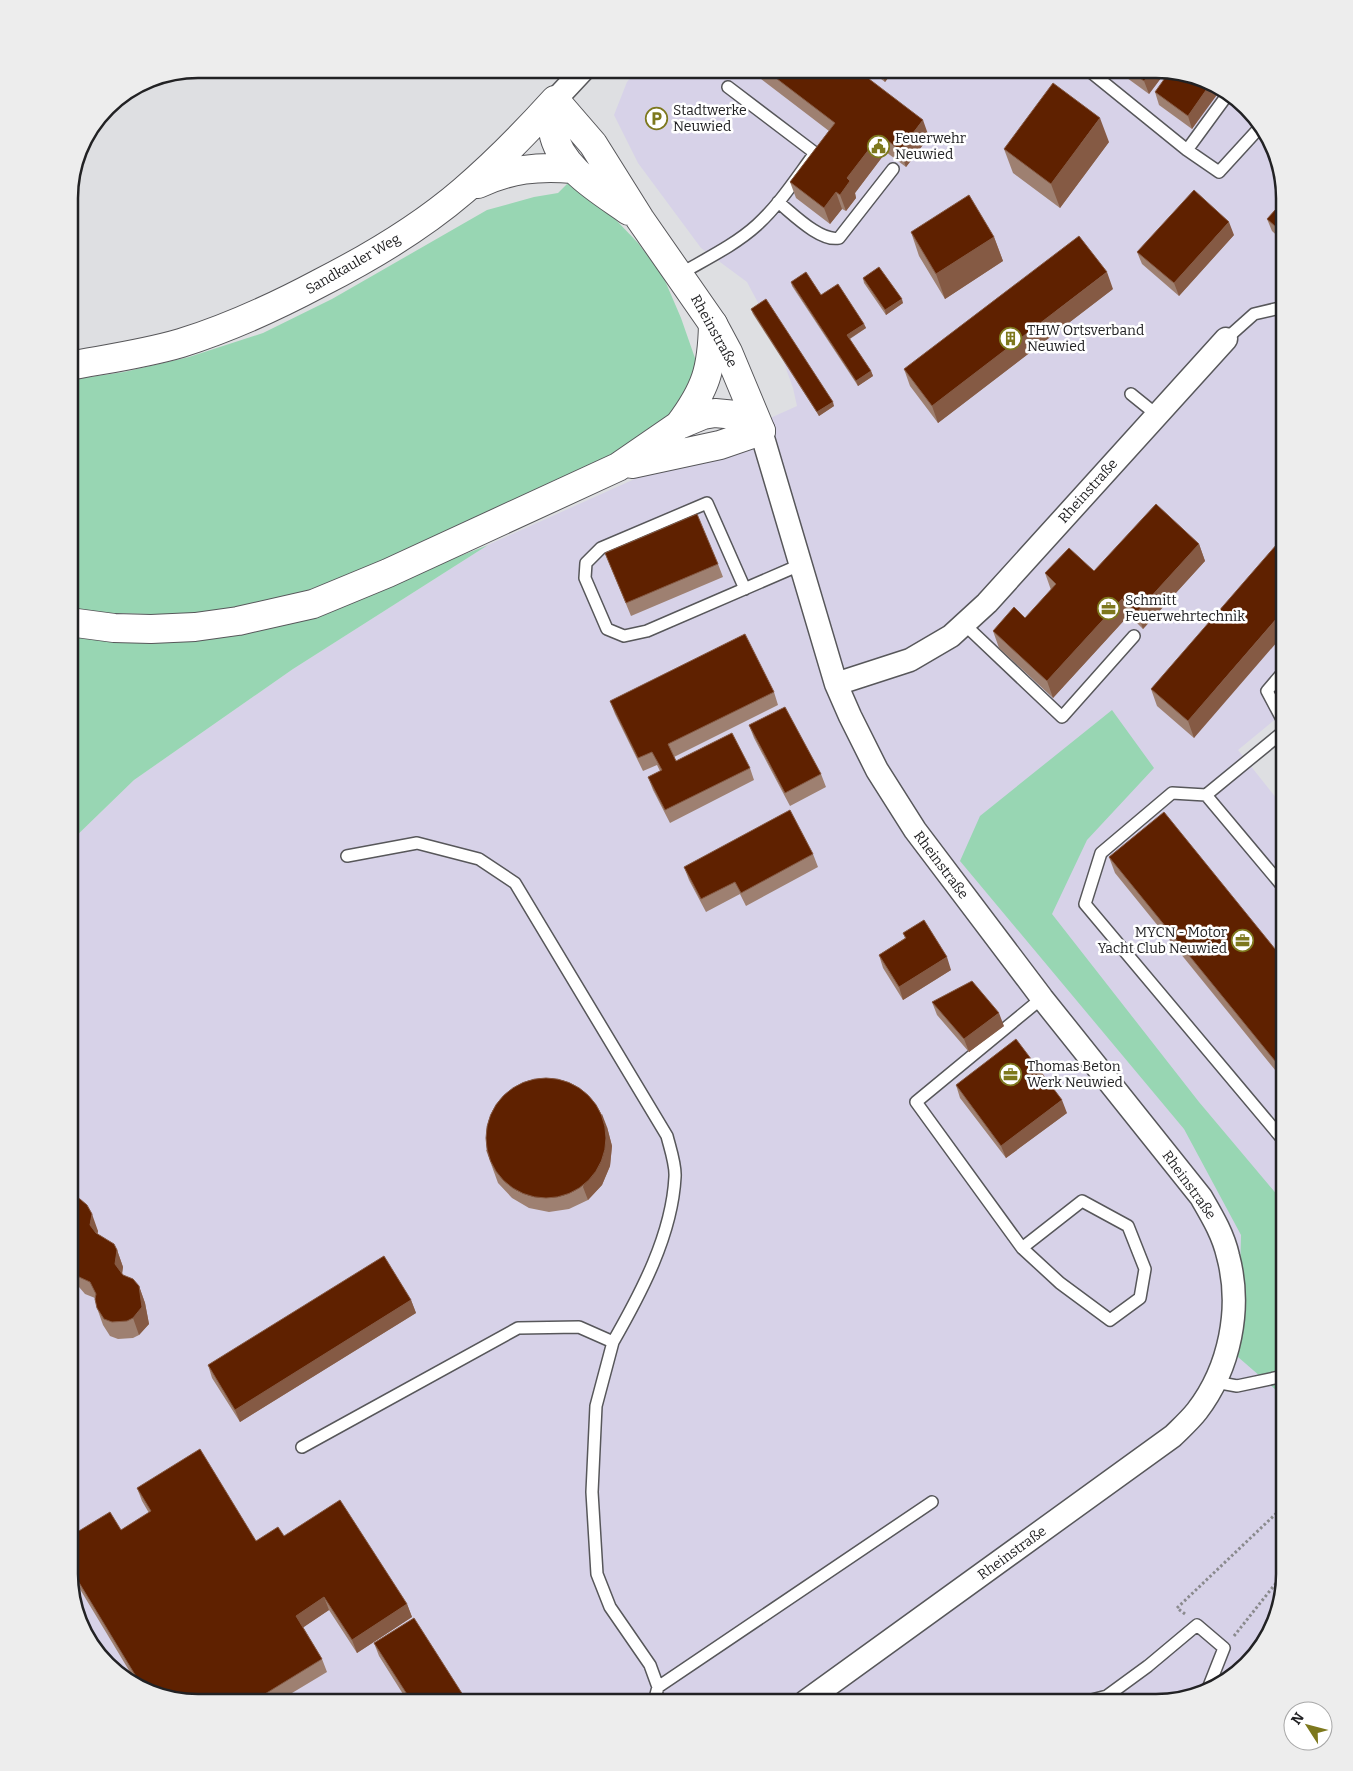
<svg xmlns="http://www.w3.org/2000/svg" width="1353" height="1771" font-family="Bitter,serif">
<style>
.commercial{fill:#d7d2e8}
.green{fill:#98d6b3}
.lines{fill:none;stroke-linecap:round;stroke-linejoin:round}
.service-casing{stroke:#57575a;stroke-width:14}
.minor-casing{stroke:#57575a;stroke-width:25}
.tertiary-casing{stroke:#57575a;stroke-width:30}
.trunk-casing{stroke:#57575a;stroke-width:30}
.path{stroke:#8a8a8d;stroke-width:3;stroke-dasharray:2.5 2.5;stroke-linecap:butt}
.service{stroke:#fff;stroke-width:11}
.minor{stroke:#fff;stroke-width:22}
.tertiary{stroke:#fff;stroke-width:28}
.trunk{stroke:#fff;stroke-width:28}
.wall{fill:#9e8071}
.shaded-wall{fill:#855a44}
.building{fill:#5f2100;stroke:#855a44}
.labels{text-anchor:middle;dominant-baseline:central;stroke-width:5;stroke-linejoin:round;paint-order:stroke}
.poi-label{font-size:14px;fill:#222224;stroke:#fff;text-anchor:start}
.street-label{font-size:14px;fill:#222224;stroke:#fff}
.rim{fill:none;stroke:#222224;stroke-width:2.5}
</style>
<rect width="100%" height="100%" fill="#dedfe2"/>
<path class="commercial" d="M 638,69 L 1164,69 L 1220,86 L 1263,126 L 1284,197 L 1284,712 L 1238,750 L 1284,808 L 1284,1574 L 1267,1638 L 1227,1681 L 1156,1702 L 197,1702 L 133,1685 L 90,1645 L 69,1574 L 69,843 L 134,780 L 293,669 L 488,545 L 797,406 L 793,388 L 771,327 L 747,282 L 701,248 L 638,163 L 614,115 L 627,82 Z"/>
<path class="green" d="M 569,182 L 597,200 L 638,243 L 663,276 L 681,318 L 696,361 L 696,382 L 687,404 L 615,456 L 370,567 L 300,593 L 240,608 L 191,615 L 107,613 L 69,608 L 69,380 L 124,372 L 189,357 L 263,333 L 332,299 L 487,210 L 534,197 L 558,193 Z
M 488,545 L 293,669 L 134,780 L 69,843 L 69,634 L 391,583 Z
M 1112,710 L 1154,768 L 1087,840 L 1052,914 L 1199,1102 L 1284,1203 L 1284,1397 L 1238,1357 L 1241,1235 L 1184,1129 L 960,861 L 980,816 Z"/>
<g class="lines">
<defs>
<path id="service" d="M 1087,69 L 1187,150
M 1228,94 L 1187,150 L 1219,172 L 1262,125
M 778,202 C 792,213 820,242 839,238 L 893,169
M 680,274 C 706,259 735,245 757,225 C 780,204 797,177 815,153 L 728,87
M 1226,339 L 1254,314 L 1284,307
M 1131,394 L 1157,415
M 745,589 L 707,503 L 601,548 L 586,563 L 585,578 L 607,629 L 624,636 L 647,631 L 802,564
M 964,624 L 1062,717 L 1134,636
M 1284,723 L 1267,691 L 1284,671
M 1206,795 L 1172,793 L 1101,853 L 1085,904 L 1284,1141
M 347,856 L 417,843 L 479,859 L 515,883 L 667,1136 C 670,1148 676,1165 675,1177 C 672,1235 641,1293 613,1342
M 1284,888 L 1206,795 L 1284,731
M 1022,1248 L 1060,1283 L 1110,1320 L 1140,1298 L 1145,1269 L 1128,1226 L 1082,1201 L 1022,1248 L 916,1102 L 1042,998
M 1215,1382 L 1237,1386 L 1284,1376
M 302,1447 L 518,1328 L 579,1327 L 613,1342 L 596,1406 L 592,1492 L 597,1574 L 610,1607 L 650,1665 L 658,1687
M 654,1702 L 658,1687 L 932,1502
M 1084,1702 L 1107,1696 L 1148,1666 L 1197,1625 L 1224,1648 L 1209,1686"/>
<path id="minor" d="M 555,100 L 584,69
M 761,431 L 836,684 L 850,716 L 877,770 L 915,830 L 1042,998 L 1201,1197 C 1212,1216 1223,1234 1228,1256 C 1242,1308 1230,1368 1197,1411 C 1190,1420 1181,1428 1173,1436 L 805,1702
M 836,684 L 910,660 L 951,636 L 987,603 L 1226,339"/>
<path id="tertiary" d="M 555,100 L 593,144 L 640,219 L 713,324 L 728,352 L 761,431
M 555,100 C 555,110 552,122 553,131 C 559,168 601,191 629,211
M 478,184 C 510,169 538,166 573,169
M 69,366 C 106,359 144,354 181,343 C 229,328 275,307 320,283 C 371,257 420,228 463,191 C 496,163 526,132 555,100"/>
<path id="trunk" d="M 679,425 C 706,389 712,369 713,324
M 632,464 L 720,445 L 761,431
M 69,622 L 114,628 L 151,629 L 195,627 L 238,621 L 313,604 L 388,573 L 618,467 L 679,425 L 703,415 L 715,413 L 736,415 L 761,431"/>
</defs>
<use href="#service" class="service-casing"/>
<use href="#minor" class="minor-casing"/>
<use href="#tertiary" class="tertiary-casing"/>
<use href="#trunk" class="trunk-casing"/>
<path class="path" d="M 1185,1614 L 1177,1608 L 1284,1506
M 1234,1636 L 1284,1573"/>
<use href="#service" class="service"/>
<use href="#minor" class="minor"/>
<use href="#tertiary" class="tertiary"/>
<use href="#trunk" class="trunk"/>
</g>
<path class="wall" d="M 748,69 L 856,69 L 929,137 L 906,167 L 886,152 L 855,193 L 856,198 L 846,211 L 842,209 L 830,224 L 796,198 L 790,182 L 829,131 Z
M 868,69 L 895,69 L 885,82 Z
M 1116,69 L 1164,69 L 1167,70 L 1149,94 L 1116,70 Z
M 1220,86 L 1192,129 L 1159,105 L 1155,92 Z
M 1109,142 L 1060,208 L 1013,173 L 1004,149 Z
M 1284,200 L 1284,242 L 1272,231 L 1267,219 Z
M 911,232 L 994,237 L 1003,261 L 945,299 L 919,256 Z
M 1234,235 L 1179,296 L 1142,264 L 1137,252 Z
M 863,278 L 903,303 L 886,315 L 864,283 Z
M 791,282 L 821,295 L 864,324 L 866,328 L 850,339 L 871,371 L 873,376 L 858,386 L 792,286 Z
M 1113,289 L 938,423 L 910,386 L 904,369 Z
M 751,309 L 834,406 L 819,416 L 753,314 Z
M 1284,537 L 1194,738 L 1157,706 L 1151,689 Z
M 1199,544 L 1205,561 L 1143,629 L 1129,615 L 1053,698 L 999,648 L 993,631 L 1025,618 L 1051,590 L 1045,573 L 1094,571 Z
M 605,553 L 718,564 L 723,577 L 631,616 Z
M 774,692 L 778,705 L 674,757 L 676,761 L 750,768 L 754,780 L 670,823 L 653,790 L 648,777 L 660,771 L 657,765 L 643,771 L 615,714 L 610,701 Z
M 749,725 L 821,774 L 826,787 L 790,806 L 754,738 Z
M 813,854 L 818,867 L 746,906 L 740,894 L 706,912 L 689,880 L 684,867 Z
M 1109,857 L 1284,960 L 1284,1081 L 1115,873 Z
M 903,933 L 951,970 L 903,1000 L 883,968 L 879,955 L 905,938 Z
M 932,1002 L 1004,1026 L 969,1052 L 937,1015 Z
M 956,1085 L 1067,1113 L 1006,1158 L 960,1098 Z
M 607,1127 L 612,1146 L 610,1166 L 602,1185 L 588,1200 L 569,1209 L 549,1212 L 529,1208 L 512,1198 L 498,1183 L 486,1150 Z
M 69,1184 L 73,1195 L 72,1197 L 98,1231 L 97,1234 L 117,1250 L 123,1267 L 122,1274 L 123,1275 L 139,1286 L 145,1303 L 149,1324 L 139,1335 L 133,1338 L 118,1339 L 110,1336 L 103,1325 L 97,1308 L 95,1298 L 85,1294 L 79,1287 L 73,1270 L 70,1259 L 69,1258 Z
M 411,1300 L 416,1313 L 240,1422 L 212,1378 L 208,1365 Z
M 137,1488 L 256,1541 L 284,1536 L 407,1604 L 412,1617 L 357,1653 L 329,1610 L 303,1627 L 322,1659 L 327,1672 L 277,1702 L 197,1702 L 139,1687 L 69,1571 L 69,1537 L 121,1530 L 149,1513 L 142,1501 Z
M 374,1643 L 466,1702 L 408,1702 L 379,1656 Z"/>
<path class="shaded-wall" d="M 880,69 L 895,69 L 885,82 Z
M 1154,69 L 1164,69 L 1167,70 L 1149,94 L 1144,81 Z
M 1211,83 L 1220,86 L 1222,88 L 1192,129 L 1188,116 Z
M 1100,118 L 1109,142 L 1060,208 L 1051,184 Z
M 923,120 L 929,137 L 906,167 L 900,150 Z
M 880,135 L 886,152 L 855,193 L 856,198 L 846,211 L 840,195 L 847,178 Z
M 836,192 L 842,209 L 830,224 L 824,208 Z
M 1229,222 L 1234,235 L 1179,296 L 1174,283 Z
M 994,237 L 1003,261 L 945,299 L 936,274 Z
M 1107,272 L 1113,289 L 938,423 L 932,406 Z
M 902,299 L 903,303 L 886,315 L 885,310 Z
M 864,324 L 866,328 L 849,339 L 847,335 Z
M 871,371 L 873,376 L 858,386 L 856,381 Z
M 833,402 L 834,406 L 819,416 L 817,412 Z
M 1199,544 L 1205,561 L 1143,629 L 1137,612 Z
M 1122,599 L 1129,615 L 1053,698 L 1047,681 Z
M 1284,610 L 1284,634 L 1194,738 L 1188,721 Z
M 947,957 L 951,970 L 903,1000 L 899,987 Z
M 999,1013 L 1004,1026 L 969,1052 L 964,1039 Z
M 1062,1100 L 1067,1113 L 1006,1158 L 1001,1146 Z
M 602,1114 L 607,1127 L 612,1146 L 610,1166 L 602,1185 L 588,1200 L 583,1187 Z
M 69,1184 L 73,1195 L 69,1204 Z
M 92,1214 L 98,1231 L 96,1242 L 90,1225 Z
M 117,1250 L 123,1267 L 121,1281 L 115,1264 Z
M 139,1286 L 145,1303 L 149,1324 L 139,1335 L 133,1318 Z
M 411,1300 L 416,1313 L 240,1422 L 235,1410 Z
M 324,1597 L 329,1610 L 301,1629 L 296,1616 Z
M 407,1604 L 412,1617 L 357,1653 L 352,1640 Z
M 463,1695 L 466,1702 L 452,1702 Z"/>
<path class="building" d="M 764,69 L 856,69 L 923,120 L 900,150 L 880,135 L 847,178 L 850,181 L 840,195 L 836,192 L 824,208 L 790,182 L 835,123 Z
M 1128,69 L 1154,69 L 1144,81 Z
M 1170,71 L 1211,83 L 1188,116 L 1155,92 Z
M 1053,83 L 1100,118 L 1051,184 L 1004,149 Z
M 1194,190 L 1229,222 L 1174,283 L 1137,252 Z
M 969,195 L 994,237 L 936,274 L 911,232 Z
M 1284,200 L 1284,234 L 1267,219 Z
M 1079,236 L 1107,272 L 932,406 L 904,369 Z
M 879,267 L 902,299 L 885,310 L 863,278 Z
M 806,272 L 821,295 L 838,284 L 864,324 L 847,335 L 871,371 L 856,381 L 791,282 Z
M 766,299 L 833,402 L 817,412 L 751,309 Z
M 1156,504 L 1199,544 L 1137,612 L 1122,599 L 1047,681 L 993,631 L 1014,607 L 1025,618 L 1056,584 L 1045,573 L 1069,548 L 1094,571 Z
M 697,514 L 718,564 L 626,603 L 605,553 Z
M 1284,536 L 1284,610 L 1188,721 L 1151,689 Z
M 745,634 L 774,692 L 668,744 L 676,761 L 732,733 L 750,768 L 665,810 L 648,777 L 662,770 L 652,752 L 638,758 L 610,701 Z
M 785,707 L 821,774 L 785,793 L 749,725 Z
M 790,810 L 813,854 L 741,893 L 735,882 L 701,899 L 684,867 Z
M 1164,812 L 1284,960 L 1284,1072 L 1109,857 Z
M 924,920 L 947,957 L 899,987 L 879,955 L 906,938 L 903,933 Z
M 972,981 L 999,1013 L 964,1039 L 932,1002 Z
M 1016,1039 L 1062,1100 L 1001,1146 L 956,1085 Z
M486 1138a60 60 0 1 1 120 0a60 60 0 1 1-120 0Z
M 72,1196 L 80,1199 L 87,1205 L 92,1214 L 90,1225 L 96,1233 L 114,1244 L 117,1250 L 115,1264 L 123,1275 L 133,1279 L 139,1286 L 142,1307 L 133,1318 L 127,1321 L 112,1322 L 104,1319 L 97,1308 L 95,1299 L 96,1294 L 90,1282 L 79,1277 L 73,1270 L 70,1260 L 72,1252 L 69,1247 L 69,1197 Z
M 384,1256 L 411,1300 L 235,1410 L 208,1365 Z
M 200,1449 L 256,1541 L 278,1527 L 284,1536 L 340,1500 L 407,1604 L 352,1640 L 324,1597 L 296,1616 L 322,1659 L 260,1697 L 264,1702 L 197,1702 L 143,1688 L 69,1566 L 69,1537 L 110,1512 L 121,1530 L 151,1511 L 137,1488 Z
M 414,1618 L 463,1695 L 452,1702 L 412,1702 L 374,1643 Z"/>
<defs>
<symbol id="parking-ring" viewBox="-11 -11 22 22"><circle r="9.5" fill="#fff" stroke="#7d781d" stroke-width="1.5"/><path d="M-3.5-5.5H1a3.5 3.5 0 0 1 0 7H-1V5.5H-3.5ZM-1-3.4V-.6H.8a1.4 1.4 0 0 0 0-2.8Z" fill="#7d781d"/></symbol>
<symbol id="civic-ring" viewBox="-11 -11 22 22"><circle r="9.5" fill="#fff" stroke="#7d781d" stroke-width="1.5"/><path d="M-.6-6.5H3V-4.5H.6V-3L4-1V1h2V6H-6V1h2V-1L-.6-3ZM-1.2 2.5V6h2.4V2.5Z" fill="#7d781d"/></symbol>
<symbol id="building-ring" viewBox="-11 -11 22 22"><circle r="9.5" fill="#fff" stroke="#7d781d" stroke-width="1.5"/><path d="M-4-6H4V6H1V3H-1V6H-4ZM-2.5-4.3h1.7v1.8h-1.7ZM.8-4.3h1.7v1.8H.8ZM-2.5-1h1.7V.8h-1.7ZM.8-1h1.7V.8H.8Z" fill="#7d781d"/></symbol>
<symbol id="office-ring" viewBox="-11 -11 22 22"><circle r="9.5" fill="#fff" stroke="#7d781d" stroke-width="1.5"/><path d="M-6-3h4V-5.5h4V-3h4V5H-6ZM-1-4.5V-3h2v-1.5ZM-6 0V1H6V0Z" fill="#7d781d"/></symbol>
</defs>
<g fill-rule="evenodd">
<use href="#parking-ring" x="644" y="106" width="25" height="25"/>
<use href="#civic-ring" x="866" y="134" width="25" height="25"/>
<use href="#building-ring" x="998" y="326" width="25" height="25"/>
<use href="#office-ring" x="1096" y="596" width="25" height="25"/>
<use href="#office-ring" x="1230" y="928" width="25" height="25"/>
<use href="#office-ring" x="998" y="1062" width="25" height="25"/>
</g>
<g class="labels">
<g class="poi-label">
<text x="673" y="110">Stadtwerke<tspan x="673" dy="16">Neuwied</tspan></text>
<text x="895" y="138">Feuerwehr<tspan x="895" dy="16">Neuwied</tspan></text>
<text x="1027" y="330">THW Ortsverband<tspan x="1027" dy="16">Neuwied</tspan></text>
<text x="1125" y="600">Schmitt<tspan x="1125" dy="16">Feuerwehrtechnik</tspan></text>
<text x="1227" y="932" text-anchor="end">MYCN - Motor<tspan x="1227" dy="16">Yacht Club Neuwied</tspan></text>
<text x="1027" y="1066">Thomas Beton<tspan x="1027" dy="16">Werk Neuwied</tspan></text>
</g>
<g class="street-label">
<text transform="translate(353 264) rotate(-30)">Sandkauler Weg</text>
<text transform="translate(714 331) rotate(61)">Rheinstraße</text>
<text transform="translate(1088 491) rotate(-48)">Rheinstraße</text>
<text transform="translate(941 865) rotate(53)">Rheinstraße</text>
<text transform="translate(1189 1185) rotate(54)">Rheinstraße</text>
<text transform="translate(1012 1553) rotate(-36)">Rheinstraße</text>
</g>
</g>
<path d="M0 0H1353V1771H0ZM198 78H1156A120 120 0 0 1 1276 198V1574A120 120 0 0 1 1156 1694H198A120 120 0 0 1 78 1574V198A120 120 0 0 1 198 78Z" fill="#ededed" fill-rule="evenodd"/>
<path class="rim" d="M198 78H1156A120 120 0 0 1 1276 198V1574A120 120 0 0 1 1156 1694H198A120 120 0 0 1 78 1574V198A120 120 0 0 1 198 78Z"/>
<g transform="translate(1308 1726) rotate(306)"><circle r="24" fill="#ffffff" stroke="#a7a7a7"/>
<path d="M0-4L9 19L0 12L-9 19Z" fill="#7d781d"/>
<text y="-8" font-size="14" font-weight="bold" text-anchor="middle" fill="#222224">N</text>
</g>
</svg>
